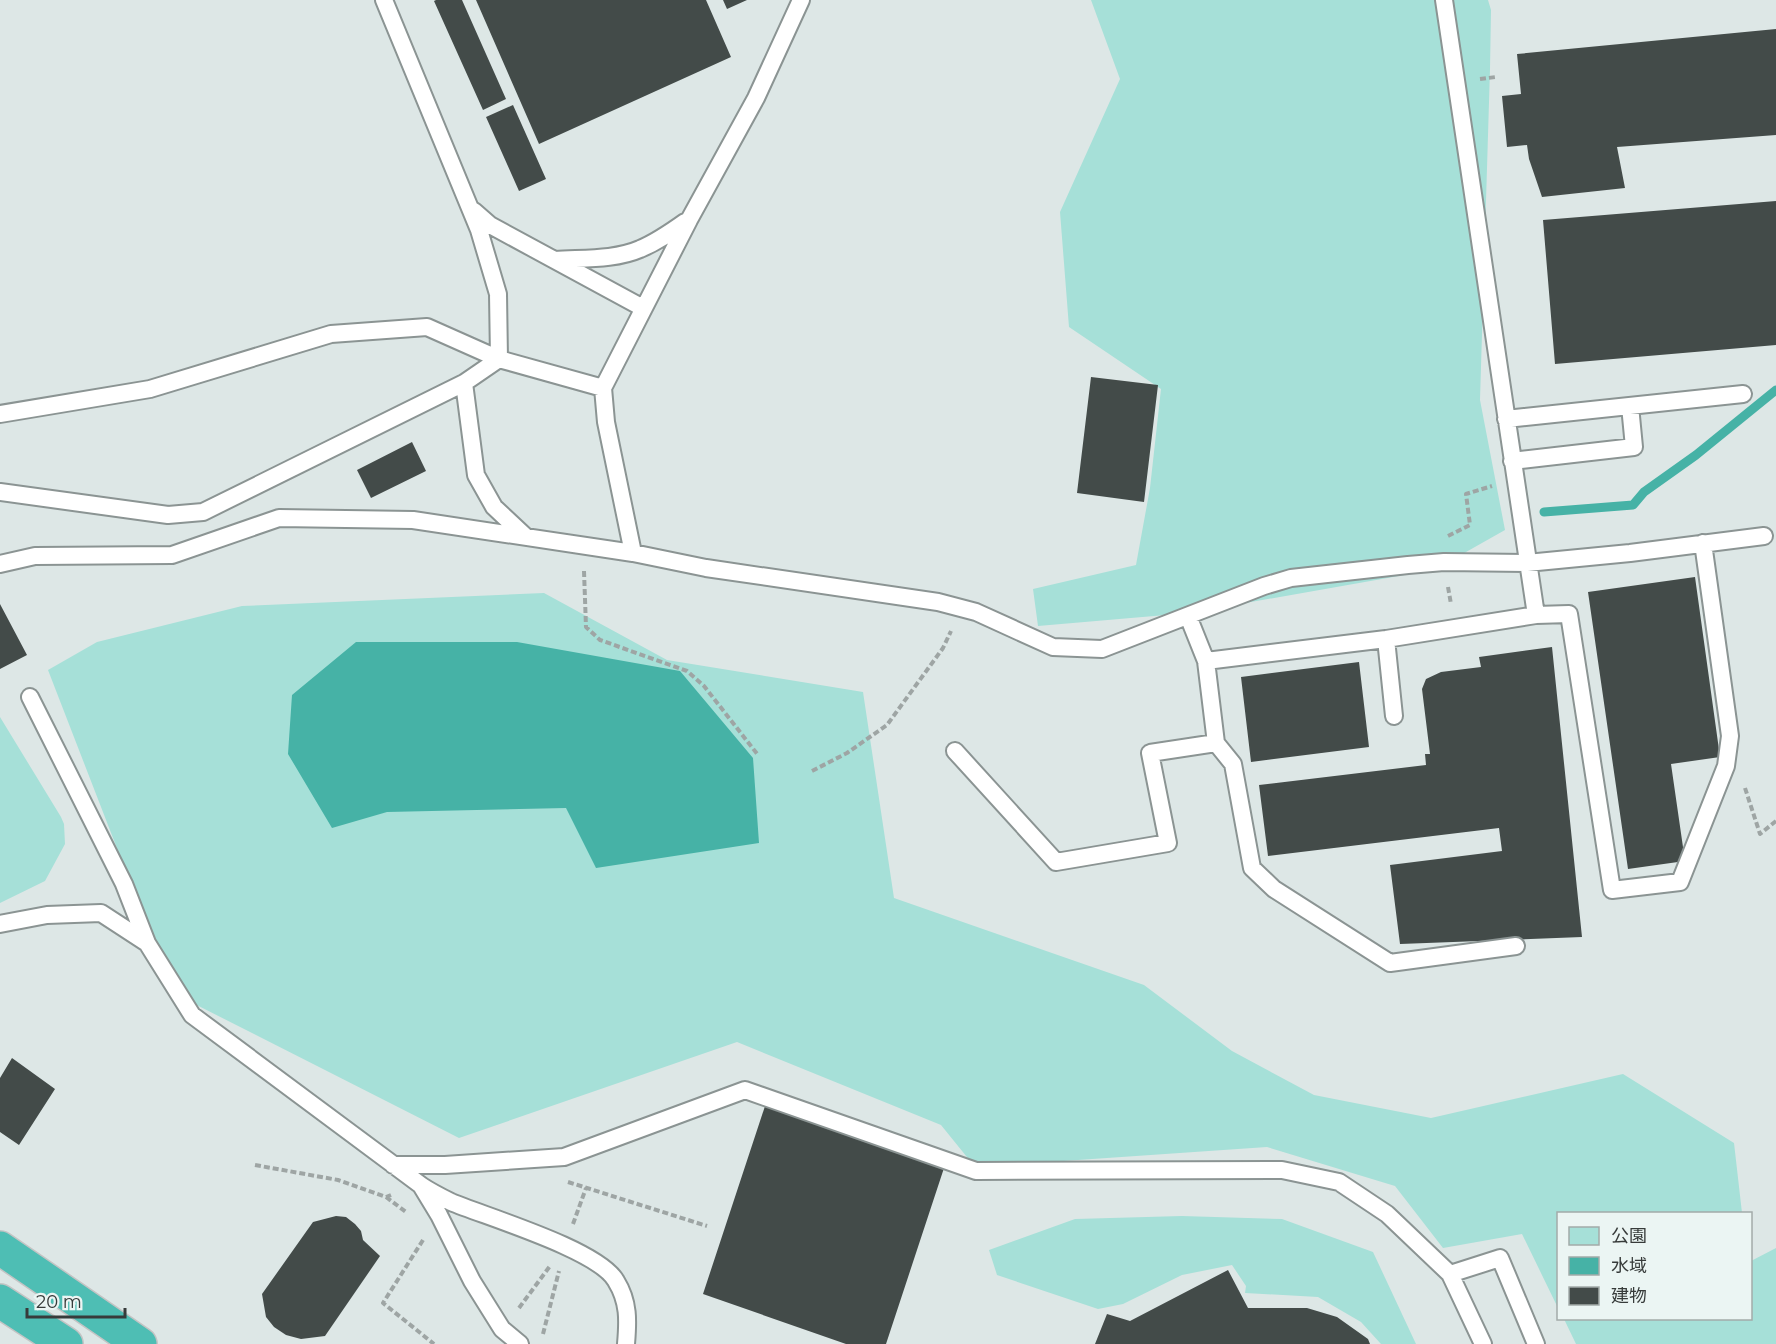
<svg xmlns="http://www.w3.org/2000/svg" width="1776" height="1344" font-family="Montserrat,'Noto Sans JP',sans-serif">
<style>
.green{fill:#a6e0d8}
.water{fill:#46b2a6}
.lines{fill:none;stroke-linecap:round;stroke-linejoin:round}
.stream{stroke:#46b2a6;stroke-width:9}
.building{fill:#434b49}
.service-casing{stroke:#8b9493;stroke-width:20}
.trunk-casing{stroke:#c3c4c4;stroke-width:36}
.path{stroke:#9ea5a4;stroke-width:4;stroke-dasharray:6 3;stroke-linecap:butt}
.service{stroke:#fff;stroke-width:16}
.trunk{stroke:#4ebeb4;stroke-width:33}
</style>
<rect width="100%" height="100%" fill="#dde7e6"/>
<path class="green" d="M 1091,0 L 1488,0 L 1491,10 L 1490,69 L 1480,400 L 1505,530 L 1443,565 L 1410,574 L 1189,613 L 1038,626 L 1033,589 L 1136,565 L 1150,488 L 1161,389 L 1069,327 L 1060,212 L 1120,79 Z
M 544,593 L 667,660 L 863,692 L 894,898 L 1144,985 L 1232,1051 L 1314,1095 L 1431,1118 L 1623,1074 L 1734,1143 L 1742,1213 L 1558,1214 L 1558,1308 L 1522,1234 L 1443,1248 L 1395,1186 L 1267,1147 L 975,1167 L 941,1125 L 737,1042 L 459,1138 L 173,993 L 48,670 L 97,642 L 242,606 Z
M 0,717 L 61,817 L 64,824 L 65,844 L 45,881 L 0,903 Z
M 1182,1216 L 1282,1219 L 1373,1252 L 1416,1344 L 1381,1344 L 1361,1322 L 1318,1297 L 1245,1293 L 1246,1286 L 1232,1265 L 1182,1275 L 1123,1304 L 1098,1309 L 997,1275 L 989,1250 L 1075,1219 Z
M 1776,1248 L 1776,1344 L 1576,1344 L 1564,1319 L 1750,1318 L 1751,1261 Z"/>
<path class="water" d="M 356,642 L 517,642 L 680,671 L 753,758 L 759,843 L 596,868 L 566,808 L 387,812 L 332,828 L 288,754 L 292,695 Z"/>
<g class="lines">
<path class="stream" d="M 1544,512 L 1633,505 L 1644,492 L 1696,455 L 1776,390"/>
</g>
<path class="building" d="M 436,0 L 462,0 L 506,99 L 483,110 L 434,1 Z
M 476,0 L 706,0 L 731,57 L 539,144 Z
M 723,0 L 747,0 L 727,9 Z
M 1776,29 L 1776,135 L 1617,147 L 1625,188 L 1542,197 L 1529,159 L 1527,145 L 1507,147 L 1502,96 L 1521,94 L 1517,54 Z
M 513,105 L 546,179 L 519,191 L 486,117 Z
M 1776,201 L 1776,345 L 1555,364 L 1543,220 Z
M 1091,377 L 1158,385 L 1144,502 L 1077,493 Z
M 412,442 L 426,471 L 371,498 L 357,470 Z
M 1695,577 L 1720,757 L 1671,764 L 1685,861 L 1628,869 L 1588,592 Z
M 0,604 L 27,655 L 0,669 Z
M 1552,647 L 1582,937 L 1400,944 L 1390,865 L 1502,851 L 1499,828 L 1268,856 L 1259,785 L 1426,765 L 1425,754 L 1430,754 L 1422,689 L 1426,679 L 1441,672 L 1481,667 L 1479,657 Z
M 1359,662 L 1369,747 L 1251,762 L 1241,677 Z
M 12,1058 L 55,1089 L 19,1145 L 0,1132 L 0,1078 Z
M 767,1100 L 945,1165 L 886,1344 L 846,1344 L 703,1294 Z
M 336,1216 L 346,1217 L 355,1224 L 361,1231 L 363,1240 L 380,1256 L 325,1336 L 301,1339 L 286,1335 L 274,1327 L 266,1317 L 262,1294 L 313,1222 Z
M 1228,1270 L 1248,1308 L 1307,1308 L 1337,1317 L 1368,1339 L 1370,1344 L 1095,1344 L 1107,1314 L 1130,1321 Z"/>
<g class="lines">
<defs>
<path id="service" d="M 1444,0 L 1536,615
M 474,211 L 490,225 L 643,308
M 555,260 C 583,258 615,260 640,249 C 657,242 671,232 685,222
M 464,383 L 476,475 L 494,507 L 525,536
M 0,414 L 150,389 L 331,334 L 427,327 L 499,359 L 498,294 L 479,230 L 384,0
M 1506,419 L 1743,394
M 1512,461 L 1634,447 L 1630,406
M 0,492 L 168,515 L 203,512 L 464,383 L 499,359 L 603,388
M 633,553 L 606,422 L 603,388 L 689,220 L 756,98 L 801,0
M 0,564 L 35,556 L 172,555 L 279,518 L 413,520 L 633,553 L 706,568 L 938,602 L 976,612 L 1053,647 L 1102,649 L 1264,586 L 1291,578 L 1408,565 L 1444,562 L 1527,563 L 1630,553 L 1764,536
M 1188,616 L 1206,661
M 1386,639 L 1394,716
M 30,697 L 124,884 L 147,943
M 955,751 L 1056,862 L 1168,843 L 1150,753 L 1216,743
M 0,924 L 47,915 L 101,913 L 147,943 L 192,1015 L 422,1186 C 431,1192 441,1197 451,1202 C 487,1217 599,1250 616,1281 C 629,1302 628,1321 626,1344
M 1516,946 L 1390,963 L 1274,889 L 1252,868 L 1233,764 L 1216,743 L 1206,661 L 1386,639 L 1536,615 L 1569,614 L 1612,890 L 1680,882 L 1726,766 L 1730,736 L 1703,543
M 393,1165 L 445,1165 L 564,1157 L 745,1090 L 976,1171 L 1282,1170 L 1339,1182 L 1387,1214 L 1450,1274
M 422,1187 L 439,1215 L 472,1281 L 502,1329 L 520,1344
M 1483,1344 L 1450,1274 L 1500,1258 L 1536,1344"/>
<path id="trunk" d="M 0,1248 L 140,1344
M 0,1301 L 66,1344"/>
</defs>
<use href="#service" class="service-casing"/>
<use href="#trunk" class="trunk-casing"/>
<path class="path" d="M 1480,79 L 1496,77
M 1448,536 L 1470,525 L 1466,494 L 1492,486
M 584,571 L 586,627 L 600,640 L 687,671 L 704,686 L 758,755
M 1448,587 L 1451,604
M 812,771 L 847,753 L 887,725 L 943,648 L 951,631
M 1745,788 L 1760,834 L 1776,821
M 255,1165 L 338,1180 L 386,1197 L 391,1195
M 568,1182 L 707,1226
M 386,1197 L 406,1212
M 573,1224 L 586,1188
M 423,1240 L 383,1303 L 434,1344
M 519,1308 L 550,1266
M 543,1334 L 559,1271"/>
<use href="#service" class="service"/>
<use href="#trunk" class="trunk"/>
</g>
<rect x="1557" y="1212" width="195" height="108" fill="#ebf5f3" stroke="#a3aba9" stroke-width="1.5"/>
<rect x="1569" y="1227" width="30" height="18" fill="#a6e0d8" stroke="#a3aba9" stroke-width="1.5"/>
<text x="1611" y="1242" font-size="18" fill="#373b3a">公園</text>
<rect x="1569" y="1257" width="30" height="18" fill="#46b2a6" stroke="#a3aba9" stroke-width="1.5"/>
<text x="1611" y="1272" font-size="18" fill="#373b3a">水域</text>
<rect x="1569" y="1287" width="30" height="18" fill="#434b49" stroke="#a3aba9" stroke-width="1.5"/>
<text x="1611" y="1302" font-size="18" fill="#373b3a">建物</text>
<path d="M27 1308v9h98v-9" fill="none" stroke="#373b3a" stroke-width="3"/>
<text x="36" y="1308" font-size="18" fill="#373b3a" stroke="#ebf5f3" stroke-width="4.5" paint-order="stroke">20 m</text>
</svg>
